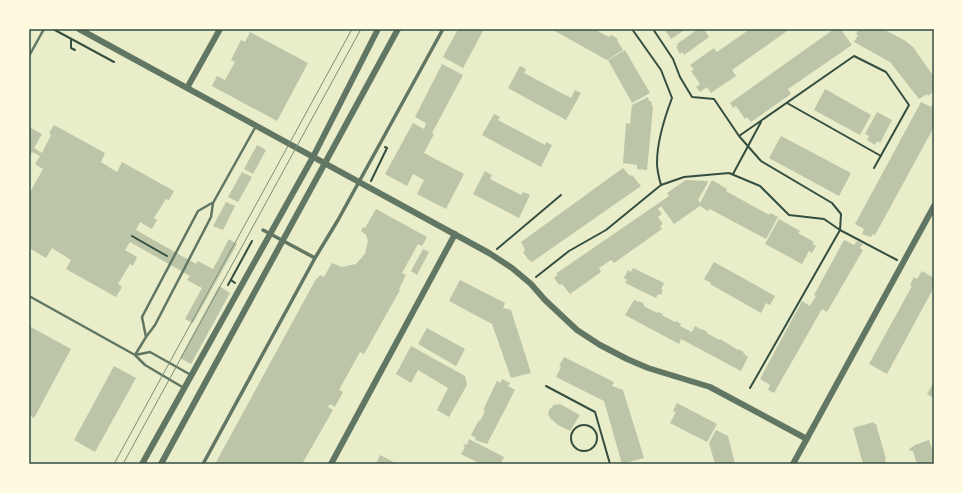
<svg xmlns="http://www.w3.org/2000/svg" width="963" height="493" font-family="Overpass,sans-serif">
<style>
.building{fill:#bcc5a7}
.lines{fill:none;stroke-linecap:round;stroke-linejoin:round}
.path{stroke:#344e41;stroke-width:2}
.service{stroke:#617663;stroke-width:2.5}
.pedestrian{stroke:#617663;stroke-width:3.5}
.tertiary{stroke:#617663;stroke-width:6}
.tram{stroke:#7c8e77;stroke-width:1}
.neatline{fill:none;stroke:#344e41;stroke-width:1.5}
</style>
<rect width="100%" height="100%" fill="#e9edc9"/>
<path class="building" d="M 458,29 L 484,29 L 463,68 L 443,57 Z
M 551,29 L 594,29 L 609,37 L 611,35 L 618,39 L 617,40 L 623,50 L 607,60 Z
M 664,29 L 686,29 L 671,39 Z
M 698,29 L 704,29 L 709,37 L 684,55 L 682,52 L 680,54 L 676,47 L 678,46 L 677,44 Z
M 750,29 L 786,29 L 787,31 L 732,70 L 736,76 L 711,93 L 707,87 L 700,92 L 696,87 L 700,84 L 691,71 L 694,70 L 690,65 L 714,48 L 717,52 Z
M 834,29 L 845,29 L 842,31 L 852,45 L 788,89 L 791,94 L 751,122 L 747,117 L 745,119 L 736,106 L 733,108 L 730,103 Z
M 859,29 L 883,29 L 904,40 L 913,47 L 934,77 L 934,91 L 928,96 L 927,94 L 919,99 L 890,62 L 854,42 L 858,35 L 856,34 Z
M 250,32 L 308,63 L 277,121 L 212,86 L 217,76 L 225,80 L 235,62 L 231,60 L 241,40 L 245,42 Z
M 625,50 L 650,93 L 632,103 L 608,60 Z
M 442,64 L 463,75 L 432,133 L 434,134 L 424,153 L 464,174 L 446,209 L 417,194 L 424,180 L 413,174 L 407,186 L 385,174 L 413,123 L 424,129 L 426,123 L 415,117 Z
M 520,66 L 526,69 L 524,73 L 571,98 L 575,90 L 581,93 L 566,120 L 508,88 Z
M 825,89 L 871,115 L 860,135 L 814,110 Z
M 648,97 L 649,101 L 651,101 L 653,108 L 647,170 L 637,169 L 637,165 L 623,163 L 626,123 L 630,124 L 632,105 Z
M 921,102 L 931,107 L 934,103 L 934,127 L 875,235 L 873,234 L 871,237 L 862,234 L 864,229 L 855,224 Z
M 877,112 L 892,120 L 880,143 L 877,141 L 875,145 L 867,140 L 869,136 L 865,134 Z
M 494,114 L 500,117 L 498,120 L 545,145 L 546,142 L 552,145 L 541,167 L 482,135 Z
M 54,125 L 105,153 L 101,162 L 117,172 L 122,162 L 174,191 L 169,200 L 166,199 L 154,218 L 157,220 L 152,229 L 140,222 L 136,230 L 196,264 L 198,261 L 213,269 L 229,239 L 237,244 L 193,323 L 185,319 L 202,288 L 187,280 L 190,276 L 130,242 L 125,250 L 137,257 L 133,266 L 130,264 L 118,284 L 122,287 L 116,297 L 66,269 L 71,260 L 52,248 L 46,258 L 29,248 L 29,194 L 43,169 L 35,164 L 40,156 L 32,152 L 29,158 L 29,127 L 42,134 L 34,148 L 42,153 L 51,135 L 49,133 Z
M 781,136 L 851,173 L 839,196 L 769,158 Z
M 257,145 L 266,150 L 253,174 L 244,169 Z
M 623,168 L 630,176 L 632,175 L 641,186 L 532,262 L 528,259 L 523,252 L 525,250 L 521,242 Z
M 485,171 L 492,175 L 490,179 L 521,195 L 523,192 L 530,195 L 519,218 L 473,194 Z
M 242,172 L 252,177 L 238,202 L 228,197 Z
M 686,180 L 708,181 L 707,184 L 698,200 L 700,203 L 712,180 L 727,189 L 726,191 L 769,215 L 770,213 L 778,217 L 766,239 L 710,209 L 708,211 L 700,206 L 674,224 L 661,206 L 658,209 L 662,214 L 658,217 L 663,224 L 660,226 L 662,229 L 614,263 L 611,260 L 599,268 L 601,272 L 570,294 L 562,284 L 559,285 L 554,278 L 557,275 L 557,273 L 669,196 L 667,193 Z
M 226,202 L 235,206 L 223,230 L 213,226 Z
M 376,209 L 427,237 L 422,246 L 418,244 L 402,273 L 406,275 L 399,289 L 400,290 L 364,354 L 360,352 L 339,390 L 343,392 L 335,407 L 330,404 L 328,407 L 333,410 L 302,464 L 215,464 L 316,279 L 317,279 L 320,275 L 324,277 L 332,263 L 342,267 L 356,264 L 365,254 L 368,241 L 366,235 L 361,231 L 363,227 L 365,228 Z
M 779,219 L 800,231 L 798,233 L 814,242 L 812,244 L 816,246 L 812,253 L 809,251 L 802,264 L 765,244 Z
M 844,240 L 854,245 L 857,241 L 863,244 L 860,248 L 863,250 L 827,312 L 822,309 L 774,393 L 768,390 L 770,385 L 760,379 L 802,301 L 810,306 L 816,296 L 814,295 Z
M 423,249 L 429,252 L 417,275 L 411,271 Z
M 714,262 L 775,296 L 770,305 L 766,303 L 761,313 L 710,284 L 711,283 L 704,279 Z
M 633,268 L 664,283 L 661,289 L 663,290 L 661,295 L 658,294 L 656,298 L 625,283 L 627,280 L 624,278 L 628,270 L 631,272 Z
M 922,271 L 934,278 L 934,290 L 933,289 L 887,374 L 869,364 L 912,286 L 910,285 L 914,277 L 917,279 Z
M 460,280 L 505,303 L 503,308 L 511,310 L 531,373 L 511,378 L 492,324 L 449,301 Z
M 219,286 L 230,293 L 191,364 L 180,358 Z
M 634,300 L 639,302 L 639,301 L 644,304 L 644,306 L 657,313 L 658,312 L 663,314 L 662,315 L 675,322 L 676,321 L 681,324 L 680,326 L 692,332 L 695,326 L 702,330 L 703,329 L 707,332 L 707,333 L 719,340 L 720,339 L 738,350 L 738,349 L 744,352 L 743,353 L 748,357 L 741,371 L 681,339 L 679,344 L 625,315 Z
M 29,326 L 71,349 L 34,418 L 29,415 Z
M 427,328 L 465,349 L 456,366 L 418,344 Z
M 411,346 L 465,376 L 467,385 L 449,417 L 437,410 L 448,388 L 418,370 L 411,383 L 396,374 Z
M 564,357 L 614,382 L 612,386 L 623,390 L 644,458 L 622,464 L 604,401 L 556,377 L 561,367 L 559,366 Z
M 114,366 L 136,378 L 95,452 L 74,440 Z
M 502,379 L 510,383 L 508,386 L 515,390 L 487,444 L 475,440 L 476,438 L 471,435 L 479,420 L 480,421 L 485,411 L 483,410 L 497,381 L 501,383 Z
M 934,382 L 934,398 L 927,394 Z
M 677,403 L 717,424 L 707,442 L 670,423 L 676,412 L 673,411 Z
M 560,404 L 580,415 L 570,431 L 558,425 L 551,419 L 548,415 L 549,410 L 554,405 Z
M 874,422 L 874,424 L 876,424 L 886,459 L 885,459 L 886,464 L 863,464 L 853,428 Z
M 716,430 L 728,436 L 735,464 L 715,464 L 709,443 Z
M 469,439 L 504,457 L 501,463 L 504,464 L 481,464 L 461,454 L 465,447 L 463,446 L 465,444 L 467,445 Z
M 929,440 L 934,454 L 934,461 L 926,464 L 917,464 L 913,451 L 910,451 L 909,449 L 915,445 Z
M 380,455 L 397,464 L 376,464 Z"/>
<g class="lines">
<path class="path" d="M 53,29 L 114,62
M 632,29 L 661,70 L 672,98 C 664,119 657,141 657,163 C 657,170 659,178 661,185
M 653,29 L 673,59 L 680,77 L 692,97 L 714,99 L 739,136 L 761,161 L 832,203 L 841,214 L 840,230 L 750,388
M 71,39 L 71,48 L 75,50
M 787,103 L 881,156
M 739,136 L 854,56 L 886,72 L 909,105 L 874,168
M 733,174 L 761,122
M 371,181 L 387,148 L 385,147
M 132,236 L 167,256
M 497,249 L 561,195
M 536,277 L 569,251 L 606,230 L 661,185 L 684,177 L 729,173 L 760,186 L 789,215 L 824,219 L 840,230 L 897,260
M 231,280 L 235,283
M 228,285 L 252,241
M 546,386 L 595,412 L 610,464
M571 438a13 13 0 1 1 26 0a13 13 0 1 1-26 0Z"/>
<path class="service" d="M 29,56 L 44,29
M 29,296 L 135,355 L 145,365 L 184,388
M 146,337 L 155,325 L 211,217 L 213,203 L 256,126
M 135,355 L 146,337 L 142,317 L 198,211 L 212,203
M 135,355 L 150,352 L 191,375"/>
<path class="pedestrian" d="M 263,230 L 315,258
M 203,464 L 315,258 L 338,220 L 443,29"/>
<path class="tertiary" d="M 79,29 L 489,253 L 512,268 L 531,284 L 545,300 L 577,330 L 600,345 L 627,359 L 648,368 L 710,387 L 807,439
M 187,88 L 220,29
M 142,464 L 313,157 L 378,29
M 161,464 L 398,29
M 331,464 L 455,234
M 793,464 L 934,206"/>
<path class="tram" d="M 114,464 L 352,29
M 123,464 L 361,29"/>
</g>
<rect width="963" height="493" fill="none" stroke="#fefae0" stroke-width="60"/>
<rect x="30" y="30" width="903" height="433" class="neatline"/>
</svg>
